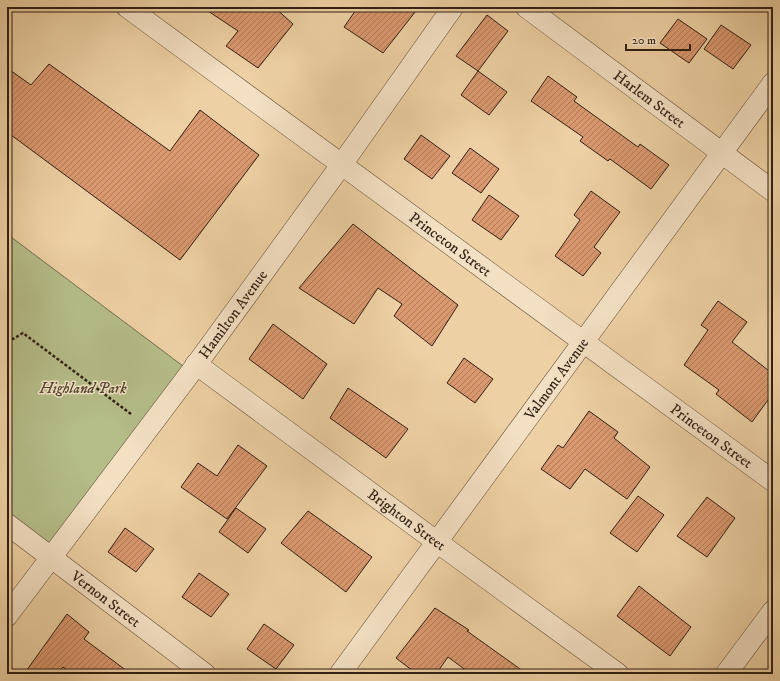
<svg xmlns="http://www.w3.org/2000/svg" width="780" height="681" font-family="'IM FELL DW Pica',serif">
<style>
.green{fill:#b4bc88;stroke:#726e4e}
.building{fill:url(#building-hatch);stroke:#301f14}
.lines{fill:none;stroke-linecap:round;stroke-linejoin:round}
.street-casing{stroke:#5f4b38;stroke-width:22}
.path{stroke:#301f14;stroke-width:2.5;stroke-dasharray:3 2;stroke-linecap:butt}
.street{stroke:#f3e0c3;stroke-width:21}
.labels{text-anchor:middle;dominant-baseline:central;stroke-width:3;stroke-linejoin:round;paint-order:stroke}
.street-label{font-size:15px;fill:#301f14;stroke:#f3e0c3}
.park-label{font-size:15px;font-style:italic;fill:#514631;stroke:#f3e0c3}
</style>
<defs>
<pattern id="building-hatch" width="6" height="6" patternUnits="userSpaceOnUse"><rect width="6" height="6" fill="#da986e"/><path d="M-1 1l2-2M0 6l6-6M5 7l2-2" fill="none" stroke="#b17b59"/></pattern>
</defs>
<rect width="100%" height="100%" fill="#edd0a3"/>
<filter id="stains"><feTurbulence type="fractalNoise" baseFrequency=".005" numOctaves="4"/><feColorMatrix values="0 0 0 0 .2 0 0 0 0 .09 0 0 0 0 .02 0 0 0 .5 -.17"/></filter>
<radialGradient id="worn" r=".72"><stop offset=".6" stop-color="#630" stop-opacity="0"/><stop offset="1" stop-color="#630" stop-opacity=".3"/></radialGradient>
<path class="green" d="M 7,234 L 191,372 L 51,557 L 7,524 Z"/>
<path class="building" d="M 202,7 L 274,7 L 293,24 L 258,68 L 226,46 L 238,31 Z
M 358,7 L 419,7 L 383,53 L 344,27 Z
M 487,15 L 508,31 L 478,71 L 456,56 Z
M 678,19 L 707,39 L 689,63 L 660,43 Z
M 721,25 L 751,45 L 733,69 L 704,49 Z
M 49,64 L 170,151 L 200,110 L 259,155 L 180,260 L 7,132 L 7,68 L 31,85 Z
M 478,71 L 507,92 L 489,115 L 461,95 Z
M 548,76 L 577,97 L 574,101 L 638,147 L 640,144 L 669,165 L 651,189 L 610,159 L 608,161 L 580,141 L 583,137 L 531,101 Z
M 421,135 L 450,156 L 432,179 L 404,159 Z
M 470,148 L 499,169 L 481,193 L 452,173 Z
M 591,191 L 620,212 L 594,247 L 601,253 L 583,276 L 555,256 L 580,220 L 574,215 Z
M 489,195 L 519,216 L 501,240 L 472,220 Z
M 353,224 L 458,305 L 432,346 L 394,316 L 402,304 L 378,288 L 354,324 L 299,288 Z
M 718,301 L 747,322 L 732,342 L 773,374 L 773,393 L 752,422 L 716,394 L 719,390 L 684,365 L 708,330 L 701,325 Z
M 273,324 L 327,364 L 303,399 L 249,359 Z
M 464,358 L 493,379 L 475,403 L 447,383 Z
M 348,388 L 408,429 L 386,458 L 330,418 Z
M 589,411 L 618,432 L 614,438 L 650,467 L 627,499 L 585,469 L 570,489 L 541,469 L 558,445 L 563,448 Z
M 238,445 L 267,466 L 227,519 L 181,487 L 198,463 L 217,476 Z
M 638,496 L 664,515 L 637,552 L 610,533 Z
M 707,497 L 735,518 L 707,557 L 677,536 Z
M 236,508 L 266,529 L 248,553 L 219,532 Z
M 308,511 L 372,557 L 346,592 L 281,543 Z
M 125,528 L 154,549 L 136,572 L 108,552 Z
M 199,573 L 229,594 L 211,617 L 182,597 Z
M 639,586 L 691,627 L 670,656 L 617,616 Z
M 435,608 L 469,630 L 467,631 L 527,674 L 471,674 L 448,657 L 436,674 L 417,674 L 396,658 Z
M 67,614 L 89,632 L 84,639 L 131,674 L 73,674 L 63,667 L 57,674 L 24,674 Z
M 264,624 L 294,645 L 276,669 L 247,649 Z"/>
<g class="lines">
<defs>
<g id="street">
<path id="s1" d="M 127,7 L 773,481"/>
<path id="s2" d="M 526,7 L 773,191"/>
<path id="s3" d="M 196,364 L 437,542 L 618,674"/>
<path id="s4" d="M 7,524 L 205,674"/>
<path id="s5" d="M 7,616 L 191,372 L 342,164 L 453,7"/>
<path id="s6" d="M 340,674 L 773,83"/>
<path d="M 726,674 L 773,611"/>
</g>
</defs>
<use href="#street" class="street-casing"/>
<path class="path" d="M 7,337 L 13,339 L 23,333 L 131,414"/>
<use href="#street" class="street"/>
</g>
<g class="labels">
<g class="street-label">
<text stroke="none"><textPath href="#s2" startOffset="154">Harlem Street</textPath></text>
<text stroke="none"><textPath href="#s1" startOffset="401">Princeton Street</textPath></text>
<text stroke="none"><textPath href="#s5" startOffset="377">Hamilton Avenue</textPath></text>
<text stroke="none"><textPath href="#s6" startOffset="366">Valmont Avenue</textPath></text>
<text stroke="none"><textPath href="#s1" startOffset="725">Princeton Street</textPath></text>
<text stroke="none"><textPath href="#s3" startOffset="262">Brighton Street</textPath></text>
<text stroke="none"><textPath href="#s4" startOffset="124">Vernon Street</textPath></text>
</g>
<g class="park-label">
<text x="83" y="388">Highland Park</text>
</g>
</g>
<rect width="780" height="681" fill="none" stroke="#edd0a3" stroke-width="24"/>
<rect x="8" y="8" width="764" height="665" fill="none" stroke="#301f14" stroke-width="2"/>
<rect x="12" y="12" width="756" height="657" fill="none" stroke="#301f14"/>
<path d="M626 44v6h64v-6" fill="none" stroke="#301f14" stroke-width="2"/>
<text x="632" y="44" font-size="12" fill="#301f14" stroke="#f3e0c3" stroke-width="3" paint-order="stroke">20 m</text>
<rect width="100%" height="100%" filter="url(#stains)"/>
<rect width="100%" height="100%" fill="url(#worn)"/>
</svg>
